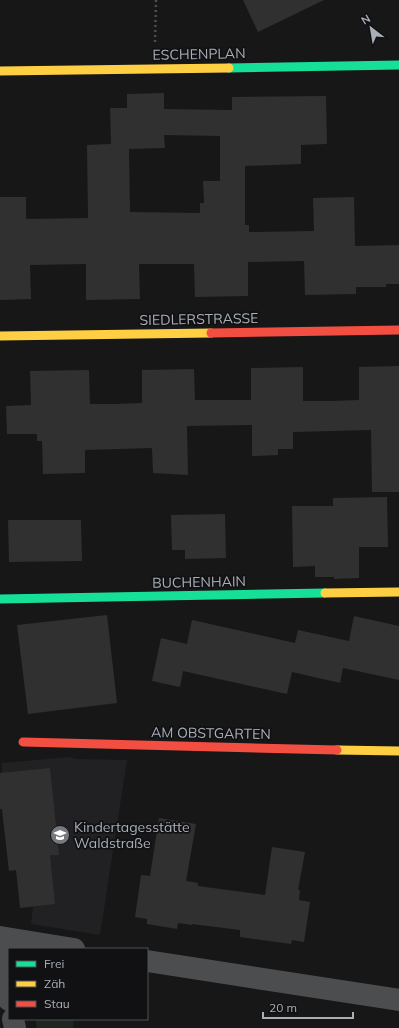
<svg xmlns="http://www.w3.org/2000/svg" width="399" height="1028" font-family="Mulish,sans-serif">
<style>
.built{fill:#212123}
.green{fill:#1f251f}
.building{fill:#303031;fill-rule:evenodd}
.lines{fill:none;stroke-linecap:round;stroke-linejoin:round}
.path{stroke:#4d4e51;stroke-width:2.5;stroke-dasharray:2 3;stroke-linecap:butt}
.street{stroke:#4b4d4f;stroke-width:22}
.fast{stroke:#16e098;stroke-width:9}
.slow{stroke:#ffcf43;stroke-width:9}
.jam{stroke:#f24e42;stroke-width:9}
.labels{text-anchor:middle;dominant-baseline:central;stroke-width:3.5;stroke-linejoin:round;paint-order:stroke}
.street-label{font-size:14px;fill:#a9afb7;stroke:#111113}
.poi-label{font-size:14px;fill:#a9afb7;stroke:#111113;text-anchor:start}
</style>
<rect width="100%" height="100%" fill="#171717"/>
<path class="built" d="M 70,757 L 76,759 L 127,760 L 100,935 L 31,924 L 33,907 L 16,870 L 9,871 L 0,794 L 0,773 L 2,772 L 2,763 Z"/>
<path class="green" d="M 35,1019 L 74,1019 L 73,1028 L 37,1028 Z"/>
<path class="building" d="M 243,0 L 324,0 L 258,32 Z
M 164,93 L 164,109 L 232,110 L 232,97 L 326,96 L 327,144 L 301,145 L 301,164 L 245,166 L 245,225 L 249,225 L 249,232 L 314,231 L 313,198 L 354,197 L 355,246 L 399,245 L 399,284 L 386,284 L 386,287 L 356,287 L 356,294 L 305,295 L 304,261 L 248,262 L 248,296 L 195,297 L 194,264 L 139,264 L 140,299 L 86,300 L 86,264 L 30,265 L 31,299 L 0,300 L 0,197 L 26,197 L 26,219 L 88,218 L 87,145 L 111,144 L 110,108 L 127,108 L 127,94 ZM 164,135 L 220,136 L 220,181 L 203,181 L 204,203 L 200,203 L 200,213 L 130,212 L 129,149 L 165,148 Z
M 399,366 L 399,492 L 372,492 L 371,430 L 293,432 L 293,449 L 278,449 L 278,455 L 252,456 L 252,425 L 187,426 L 188,475 L 153,473 L 152,448 L 85,450 L 85,473 L 43,474 L 42,441 L 37,441 L 37,434 L 7,434 L 6,406 L 31,405 L 30,371 L 89,370 L 90,404 L 114,404 L 142,403 L 142,370 L 194,369 L 195,400 L 251,400 L 251,368 L 303,367 L 303,401 L 331,401 L 359,400 L 359,367 Z
M 387,497 L 388,547 L 359,547 L 359,578 L 334,579 L 334,577 L 315,577 L 315,566 L 293,567 L 292,506 L 333,506 L 333,498 Z
M 225,514 L 226,558 L 185,559 L 185,550 L 172,550 L 171,515 Z
M 8,520 L 81,520 L 82,561 L 9,562 Z
M 107,615 L 117,703 L 28,714 L 17,625 Z
M 354,616 L 399,626 L 399,680 L 343,668 L 340,683 L 292,672 L 287,694 L 183,671 L 180,687 L 152,681 L 161,638 L 187,644 L 192,620 L 295,643 L 298,630 L 349,641 Z
M 50,768 L 59,855 L 50,855 L 55,904 L 20,908 L 16,870 L 9,871 L 2,809 L 0,809 L 0,773 Z
M 159,818 L 196,824 L 186,881 L 198,883 L 198,886 L 265,895 L 272,847 L 305,852 L 298,890 L 300,890 L 299,900 L 310,902 L 304,942 L 292,940 L 291,944 L 240,937 L 240,930 L 192,924 L 192,925 L 178,923 L 177,929 L 147,924 L 147,919 L 135,917 L 141,875 L 150,876 Z"/>
<g class="lines">
<path class="path" d="M 155,42 L 156,0"/>
<path class="street" d="M 0,937 L 74,949
M 0,955 L 9,1000
M 147,961 L 399,1000
M 13,1019 L 15,1028"/>
<path class="fast" d="M 229,68 L 399,65
M 0,599 L 325,593"/>
<path class="slow" d="M 0,71 L 229,68
M 0,336 L 211,333
M 325,593 L 399,592
M 337,750 L 399,751"/>
<path class="jam" d="M 211,333 L 399,330
M 23,742 L 337,750"/>
</g>
<defs>
<symbol id="school-disc" viewBox="-11 -11 22 22"><circle r="9.5" fill="#767a7f" stroke="#111113"/><path d="M0-5L7-2L0 1L-7-2ZM-4 1L0 2.5L4 1V4Q0 6-4 4Z" fill="#fff"/></symbol>
</defs>
<g fill-rule="evenodd">
<use href="#school-disc" x="49" y="824" width="22" height="22"/>
</g>
<g class="labels">
<g class="street-label">
<text transform="translate(199 54) rotate(-1)">ESCHENPLAN</text>
<text transform="translate(199 319) rotate(-1)">SIEDLERSTRASSE</text>
<text transform="translate(199 582) rotate(-1)">BUCHENHAIN</text>
<text transform="translate(211 733) rotate(1)">AM OBSTGARTEN</text>
</g>
<g class="poi-label">
<text x="74" y="827">Kindertagesstätte<tspan x="74" dy="16">Waldstraße</tspan></text>
</g>
</g>
<rect x="8" y="948" width="140" height="72" fill="#111113" stroke="#4e5055"/>
<rect x="16" y="961" width="20" height="6" fill="#16e098" stroke="#4e5055"/>
<text x="44" y="968" font-size="12" fill="#a9afb7">Frei</text>
<rect x="16" y="981" width="20" height="6" fill="#ffcf43" stroke="#4e5055"/>
<text x="44" y="988" font-size="12" fill="#a9afb7">Zäh</text>
<rect x="16" y="1001" width="20" height="6" fill="#f24e42" stroke="#4e5055"/>
<text x="44" y="1008" font-size="12" fill="#a9afb7">Stau</text>
<g transform="translate(371 28) rotate(329)" stroke="#111113" stroke-width="3" paint-order="stroke">
<path d="M0-3L7 15L0 10L-7 15Z" fill="#a9afb7"/>
<text y="-6" font-size="11" font-weight="bold" text-anchor="middle" fill="#a9afb7">N</text>
</g>
<path d="M263 1012v6h90v-6" fill="none" stroke="#a9afb7" stroke-width="2"/>
<text x="269" y="1012" font-size="12" fill="#a9afb7" stroke="#111113" stroke-width="3" paint-order="stroke">20 m</text>
</svg>
